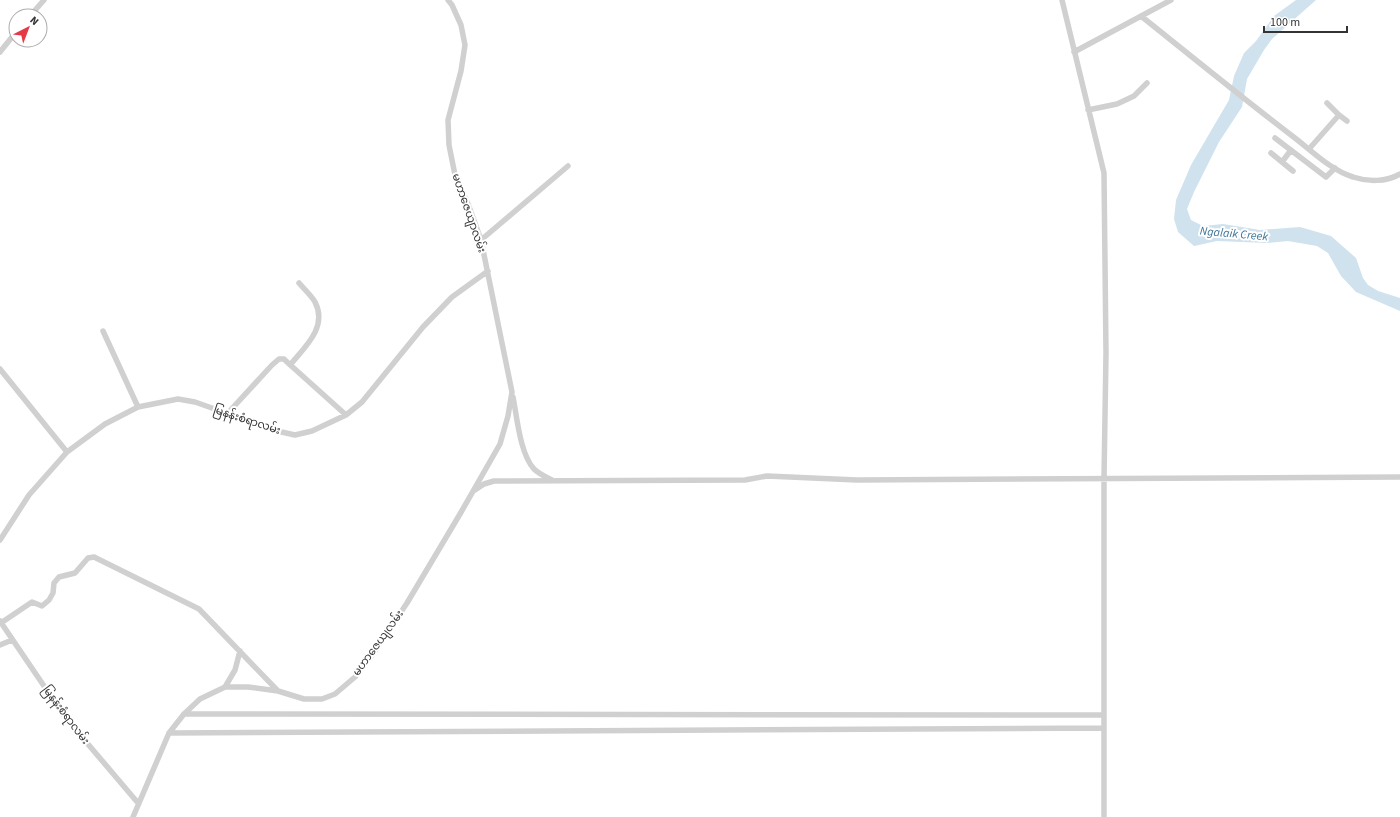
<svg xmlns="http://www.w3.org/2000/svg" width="1400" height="817" font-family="'Source Sans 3','Noto Sans Myanmar',sans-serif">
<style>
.water{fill:#cfe2ee}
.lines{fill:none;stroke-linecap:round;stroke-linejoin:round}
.minor{stroke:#d0d0d0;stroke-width:5.5}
.labels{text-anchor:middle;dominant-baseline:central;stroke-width:4;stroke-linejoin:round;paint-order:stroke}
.street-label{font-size:11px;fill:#333;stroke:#fff}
.water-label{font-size:12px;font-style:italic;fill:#3f7597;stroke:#fff}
</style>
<rect width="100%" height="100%" fill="#fff"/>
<path class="water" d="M 1296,0 L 1316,0 L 1272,39 L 1264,50 L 1247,79 L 1242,107 L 1219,142 L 1194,192 L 1187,209 L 1191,220 L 1203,226 L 1223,224 L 1260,230 L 1300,227 L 1331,236 L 1356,258 L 1363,278 L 1368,285 L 1378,291 L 1400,298 L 1400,311 L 1356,292 L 1341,276 L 1328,253 L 1317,246 L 1288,241 L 1268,243 L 1217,241 L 1194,246 L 1178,232 L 1174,219 L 1176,200 L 1191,165 L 1229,100 L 1234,76 L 1244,53 L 1256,41 L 1274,16 Z"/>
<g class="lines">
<path class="minor" d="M 1062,0 L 1104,173 L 1106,353 L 1104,479 L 1104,817
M 30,16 L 44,0
M 1141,16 C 1191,56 1240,96 1291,135 C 1310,149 1330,170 1353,177 C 1368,182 1386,182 1400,174
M 0,52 L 16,32
M 1074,52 L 1171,0
M 1088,110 L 1117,104 L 1134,96 L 1147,83
M 1339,115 L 1347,121
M 1275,138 L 1326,177 L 1335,168
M 1309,149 L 1339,115 L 1327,103
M 1271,153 L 1282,162 L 1291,150
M 1282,162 L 1293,171
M 481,240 L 568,166
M 103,331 L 138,407
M 290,365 C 305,347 328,327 315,302 C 311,295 304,289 299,283
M 0,369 L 67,452
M 513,397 C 517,417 520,454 534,469 C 539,474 546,477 552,480
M 227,414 L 272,365 L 279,359 L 284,359 L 287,362 L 346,415
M 475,490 L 484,484 L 494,481 L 745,480 L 767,476 L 857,480 L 1400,477
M 0,540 L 29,495 L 67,452 L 105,424 L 138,407 L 178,399 L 195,402 L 277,431 L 295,435 L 312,431 L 346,415 L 362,402 L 423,327 L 452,297 L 488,271
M 0,621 L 65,717 L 138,803
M 1,623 L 32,602 L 42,606 L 49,600 L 53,593 L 54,583 L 59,577 L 75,573 L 88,558 L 94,557 L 199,609 L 278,691
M 0,645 L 12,640
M 225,687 L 235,670 L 240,651
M 184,714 L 1104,715
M 169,733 L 1104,728
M 133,817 L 169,733 L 184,714 L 200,699 L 225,687 L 248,687 L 278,691 L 304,699 L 322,699 L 335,694 L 355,677 L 377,648 L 407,603 L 460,514 L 500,444 L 508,416 L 512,392 L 481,240 L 468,204 L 455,175 L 449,145 L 448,120 L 461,71 L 465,45 L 461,25 L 452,5 L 448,0"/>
</g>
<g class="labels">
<g class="street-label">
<text transform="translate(469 213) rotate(71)">မဟာဇေယျာလမ်း</text>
<text transform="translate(247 420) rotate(18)">မြနန်းစံရာလမ်း</text>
<text transform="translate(378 643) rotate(-54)">မဟာဇေယျလမ်း</text>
<text transform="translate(66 715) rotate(53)">မြနန်းစံရာလမ်း</text>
</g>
<g class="water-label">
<text transform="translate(1234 234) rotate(5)">Ngalaik Creek</text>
</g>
</g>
<g transform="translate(28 28) rotate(42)"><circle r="19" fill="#ffffff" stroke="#adadad"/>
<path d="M0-3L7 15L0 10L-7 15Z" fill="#e63946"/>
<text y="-6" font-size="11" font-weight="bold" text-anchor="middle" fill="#333333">N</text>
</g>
<path d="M1264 26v6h83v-6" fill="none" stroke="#333333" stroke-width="2"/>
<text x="1270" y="26" font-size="12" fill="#333333" stroke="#ffffff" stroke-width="3" paint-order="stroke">100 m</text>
</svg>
